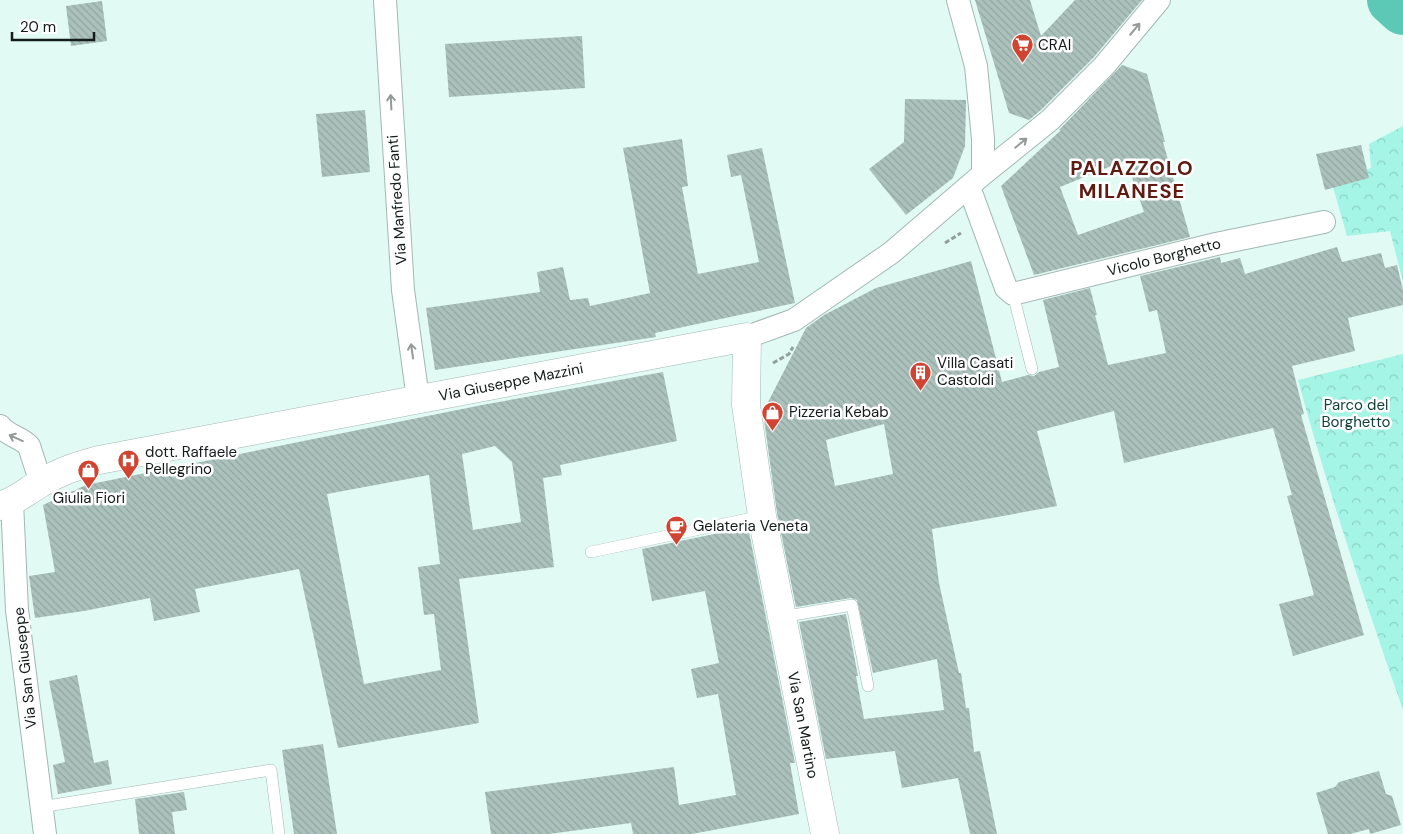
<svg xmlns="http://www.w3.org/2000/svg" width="1403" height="834" font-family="'DM Sans',sans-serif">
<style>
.park{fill:url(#park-crowns)}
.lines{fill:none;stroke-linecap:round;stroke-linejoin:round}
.river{stroke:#5cc9b6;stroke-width:50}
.building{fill:url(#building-back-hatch);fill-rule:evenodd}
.lane-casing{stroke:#a2b8b3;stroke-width:12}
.street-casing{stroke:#a2b8b3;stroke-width:24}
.secondary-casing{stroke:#a2b8b3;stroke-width:29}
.path{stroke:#8fa09c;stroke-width:3;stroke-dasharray:5 2.5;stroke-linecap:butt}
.lane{stroke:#fff;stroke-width:11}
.street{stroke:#fff;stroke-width:22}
.secondary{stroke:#fff;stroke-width:28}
.oneway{stroke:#959998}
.labels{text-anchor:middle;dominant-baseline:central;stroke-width:5;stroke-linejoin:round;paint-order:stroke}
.poi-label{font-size:15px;fill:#141c1b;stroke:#fff;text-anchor:start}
.street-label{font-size:15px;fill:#141c1b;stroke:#fff}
.park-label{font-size:15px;fill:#10423a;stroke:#fff}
.district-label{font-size:20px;font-weight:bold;letter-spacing:1px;fill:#5f1b12;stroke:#fff}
</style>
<defs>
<pattern id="park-crowns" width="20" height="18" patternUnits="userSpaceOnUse" patternTransform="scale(1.25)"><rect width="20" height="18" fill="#a4f5e5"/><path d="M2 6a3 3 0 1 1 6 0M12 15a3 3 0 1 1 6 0" fill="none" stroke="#8cd1c4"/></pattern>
<pattern id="building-back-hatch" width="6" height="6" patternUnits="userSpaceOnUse" patternTransform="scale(1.25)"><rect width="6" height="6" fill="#abc1bc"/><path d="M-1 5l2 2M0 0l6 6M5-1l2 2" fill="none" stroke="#92a5a1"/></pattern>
</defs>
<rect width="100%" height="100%" fill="#e2faf4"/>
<path class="park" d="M 1403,126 L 1403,282 L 1390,231 L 1347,236 L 1331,180 L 1371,168 L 1369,144 Z
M 1403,354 L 1403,710 C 1365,601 1328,491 1298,380 Z"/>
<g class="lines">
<path class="river" d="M 1392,0 L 1403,10"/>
</g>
<path class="building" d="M 975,0 L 1030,0 L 1041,36 L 1075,0 L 1142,0 L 1094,57 L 1041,110 L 1029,120 L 1009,113 Z
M 102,1 L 107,41 L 71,46 L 66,6 Z
M 582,36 L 585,88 L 449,97 L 445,44 Z
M 1122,65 L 1147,74 L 1165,142 L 1163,142 L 1190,237 L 1034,275 L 1001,186 L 1061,130 L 1059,130 ZM 1126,160 L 1144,212 L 1078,235 L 1060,187 Z
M 905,99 L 966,100 L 965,146 L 953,178 L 906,215 L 869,169 L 904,142 Z
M 365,110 L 370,172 L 322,177 L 316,114 Z
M 682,139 L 688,186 L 682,187 L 698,274 L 759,262 L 741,175 L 731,177 L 727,155 L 762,148 L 795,303 L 655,333 L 656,337 L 435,370 L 426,308 L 540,292 L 537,272 L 563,267 L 570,300 L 588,298 L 590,306 L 650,293 L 623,148 Z
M 1361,145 L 1369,178 L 1325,190 L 1316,154 Z
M 1337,247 L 1342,262 L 1381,253 L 1385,268 L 1397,265 L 1403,290 L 1403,305 L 1348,318 L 1355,351 L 1292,366 L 1304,414 L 1301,415 L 1364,635 L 1293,656 L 1279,604 L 1314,595 L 1287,496 L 1292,495 L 1273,428 L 1124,463 L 1114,411 L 1037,431 L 1057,506 L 932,529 L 939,583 L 959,673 L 961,673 L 966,708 L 969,708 L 974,752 L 980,751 L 997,834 L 970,834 L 958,778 L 902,788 L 895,751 L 826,759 L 799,622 L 846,614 L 858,676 L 856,676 L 864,719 L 944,710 L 937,659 L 873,673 L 857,600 L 851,598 L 796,607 L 777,513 L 763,412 L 806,328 L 824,315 L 876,288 L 971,261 L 1002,382 L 1028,375 L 1034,376 L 1039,372 L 1059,367 L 1043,300 L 1090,288 L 1097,315 L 1095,315 L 1108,365 L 1166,353 L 1157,310 L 1149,312 L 1140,276 L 1220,257 L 1221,263 L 1240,258 L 1245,274 ZM 884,424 L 893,474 L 835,486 L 826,440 Z
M 663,372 L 677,441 L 560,465 L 562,475 L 543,478 L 554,567 L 459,579 L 479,723 L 338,748 L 299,569 L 195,589 L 200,612 L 154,621 L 150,598 L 84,611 L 35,618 L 29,576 L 55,572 L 43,505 L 86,485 L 482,405 ZM 495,446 L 512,462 L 521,522 L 473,530 L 462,454 ZM 429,475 L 440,564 L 418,567 L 424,615 L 434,614 L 441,670 L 364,684 L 327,494 Z
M 748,527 L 795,763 L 790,763 L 799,814 L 692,834 L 633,834 L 631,823 L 549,834 L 491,834 L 485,792 L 674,767 L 679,805 L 736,795 L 718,694 L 697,698 L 691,669 L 719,663 L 705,591 L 652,601 L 642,549 Z
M 77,675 L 94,763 L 108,760 L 112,784 L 58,794 L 53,765 L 65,762 L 49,681 Z
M 323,744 L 337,834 L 294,834 L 282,750 Z
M 1379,771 L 1386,794 L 1392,796 L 1401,825 L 1370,834 L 1369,829 L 1350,834 L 1328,834 L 1316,793 L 1335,787 L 1339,782 Z
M 184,792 L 187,810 L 172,812 L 175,834 L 139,834 L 135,799 Z"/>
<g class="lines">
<defs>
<path id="lane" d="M 1013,294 L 1032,369
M 591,552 L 762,516
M 781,617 L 852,605 L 868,686
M 41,807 L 271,770 L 279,834"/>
<path id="street" d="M 385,0 L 403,290 L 418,399
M 958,0 L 976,66 L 983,139 L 983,174
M 969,187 L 1006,288 L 1013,294 L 1216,244 L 1324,222
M 747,337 L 794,320 L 891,253 L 983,174 L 1050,120 L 1104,66 L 1159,0
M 0,426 C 8,436 21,437 29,446 L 41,483
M 12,502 L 17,610 L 45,834"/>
<path id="secondary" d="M 0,506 C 16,501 27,491 41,483 C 60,471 77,466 99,460 L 747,337 L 746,405 L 762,516 L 825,834"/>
</defs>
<use href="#lane" class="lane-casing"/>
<use href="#street" class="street-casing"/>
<use href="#secondary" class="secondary-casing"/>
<path class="path" d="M 945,243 L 961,233
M 773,363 L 789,354 L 793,347"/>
<use href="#lane" class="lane"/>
<use href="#street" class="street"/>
<use href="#secondary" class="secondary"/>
</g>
<defs><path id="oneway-shaft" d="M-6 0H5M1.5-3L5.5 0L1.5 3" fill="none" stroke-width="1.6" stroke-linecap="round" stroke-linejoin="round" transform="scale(1.25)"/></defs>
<g class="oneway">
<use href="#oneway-shaft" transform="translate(1135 29) rotate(-50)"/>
<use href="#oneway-shaft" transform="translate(391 102) rotate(-93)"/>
<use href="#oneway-shaft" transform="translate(1021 143) rotate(-39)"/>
<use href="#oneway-shaft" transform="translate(412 351) rotate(-98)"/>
<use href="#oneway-shaft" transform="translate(16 438) rotate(-156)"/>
</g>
<defs>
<symbol id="supermarket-pin" viewBox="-11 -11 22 30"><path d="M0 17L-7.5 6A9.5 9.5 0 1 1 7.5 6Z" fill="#d04431" stroke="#fff"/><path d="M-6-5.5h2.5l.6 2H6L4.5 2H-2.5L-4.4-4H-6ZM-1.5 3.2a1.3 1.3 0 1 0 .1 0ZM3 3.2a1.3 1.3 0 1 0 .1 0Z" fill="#fff"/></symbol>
<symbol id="building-pin" viewBox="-11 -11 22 30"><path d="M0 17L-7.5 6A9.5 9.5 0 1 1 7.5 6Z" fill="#d04431" stroke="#fff"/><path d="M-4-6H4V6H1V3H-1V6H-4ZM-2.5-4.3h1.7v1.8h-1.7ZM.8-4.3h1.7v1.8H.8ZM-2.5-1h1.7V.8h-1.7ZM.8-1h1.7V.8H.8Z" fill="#fff"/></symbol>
<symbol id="shop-pin" viewBox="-11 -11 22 30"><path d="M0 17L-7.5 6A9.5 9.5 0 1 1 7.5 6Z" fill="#d04431" stroke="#fff"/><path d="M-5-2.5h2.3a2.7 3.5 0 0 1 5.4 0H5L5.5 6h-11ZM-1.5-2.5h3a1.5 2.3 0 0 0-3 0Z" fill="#fff"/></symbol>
<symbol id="hospital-pin" viewBox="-11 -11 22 30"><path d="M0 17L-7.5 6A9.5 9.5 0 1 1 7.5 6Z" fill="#d04431" stroke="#fff"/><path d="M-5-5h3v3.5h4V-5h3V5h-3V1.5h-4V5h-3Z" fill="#fff"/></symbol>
<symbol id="cafe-pin" viewBox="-11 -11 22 30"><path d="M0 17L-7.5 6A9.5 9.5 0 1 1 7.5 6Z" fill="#d04431" stroke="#fff"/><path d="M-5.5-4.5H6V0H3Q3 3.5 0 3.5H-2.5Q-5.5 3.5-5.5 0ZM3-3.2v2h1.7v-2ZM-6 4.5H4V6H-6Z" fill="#fff"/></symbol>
</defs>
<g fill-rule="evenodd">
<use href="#supermarket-pin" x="1010" y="32" width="25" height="34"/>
<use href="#building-pin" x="908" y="360" width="25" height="34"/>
<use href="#shop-pin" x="760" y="400" width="25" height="34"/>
<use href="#hospital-pin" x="116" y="448" width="25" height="34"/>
<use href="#shop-pin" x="76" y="458" width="25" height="34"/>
<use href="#cafe-pin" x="664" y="514" width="25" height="34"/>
</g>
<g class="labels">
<g class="poi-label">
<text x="1038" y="45">CRAI</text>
<text x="937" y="363">Villa Casati<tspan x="937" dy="17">Castoldi</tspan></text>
<text x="789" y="412">Pizzeria Kebab</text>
<text x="145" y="452">dott. Raffaele<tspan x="145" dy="17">Pellegrino</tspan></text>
<text x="89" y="498" text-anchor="middle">Giulia Fiori</text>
<text x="693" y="526">Gelateria Veneta</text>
</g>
<g class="street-label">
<text transform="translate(397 200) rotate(-94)">Via Manfredo Fanti</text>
<text transform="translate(1164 257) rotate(-14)">Vicolo Borghetto</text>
<text transform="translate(511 382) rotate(-11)">Via Giuseppe Mazzini</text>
<text transform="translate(25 668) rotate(-96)">Via San Giuseppe</text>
<text transform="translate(803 725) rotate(79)">Via San Martino</text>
</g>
<g class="park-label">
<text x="1356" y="405">Parco del<tspan x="1356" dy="17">Borghetto</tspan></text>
</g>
<g class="district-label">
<text x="1132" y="168">PALAZZOLO<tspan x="1132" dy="23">MILANESE</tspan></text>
</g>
</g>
<path d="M12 32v8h82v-8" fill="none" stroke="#141c1b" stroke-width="2.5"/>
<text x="20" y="32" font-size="15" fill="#141c1b" stroke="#ffffff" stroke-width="4" paint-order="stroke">20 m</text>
</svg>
